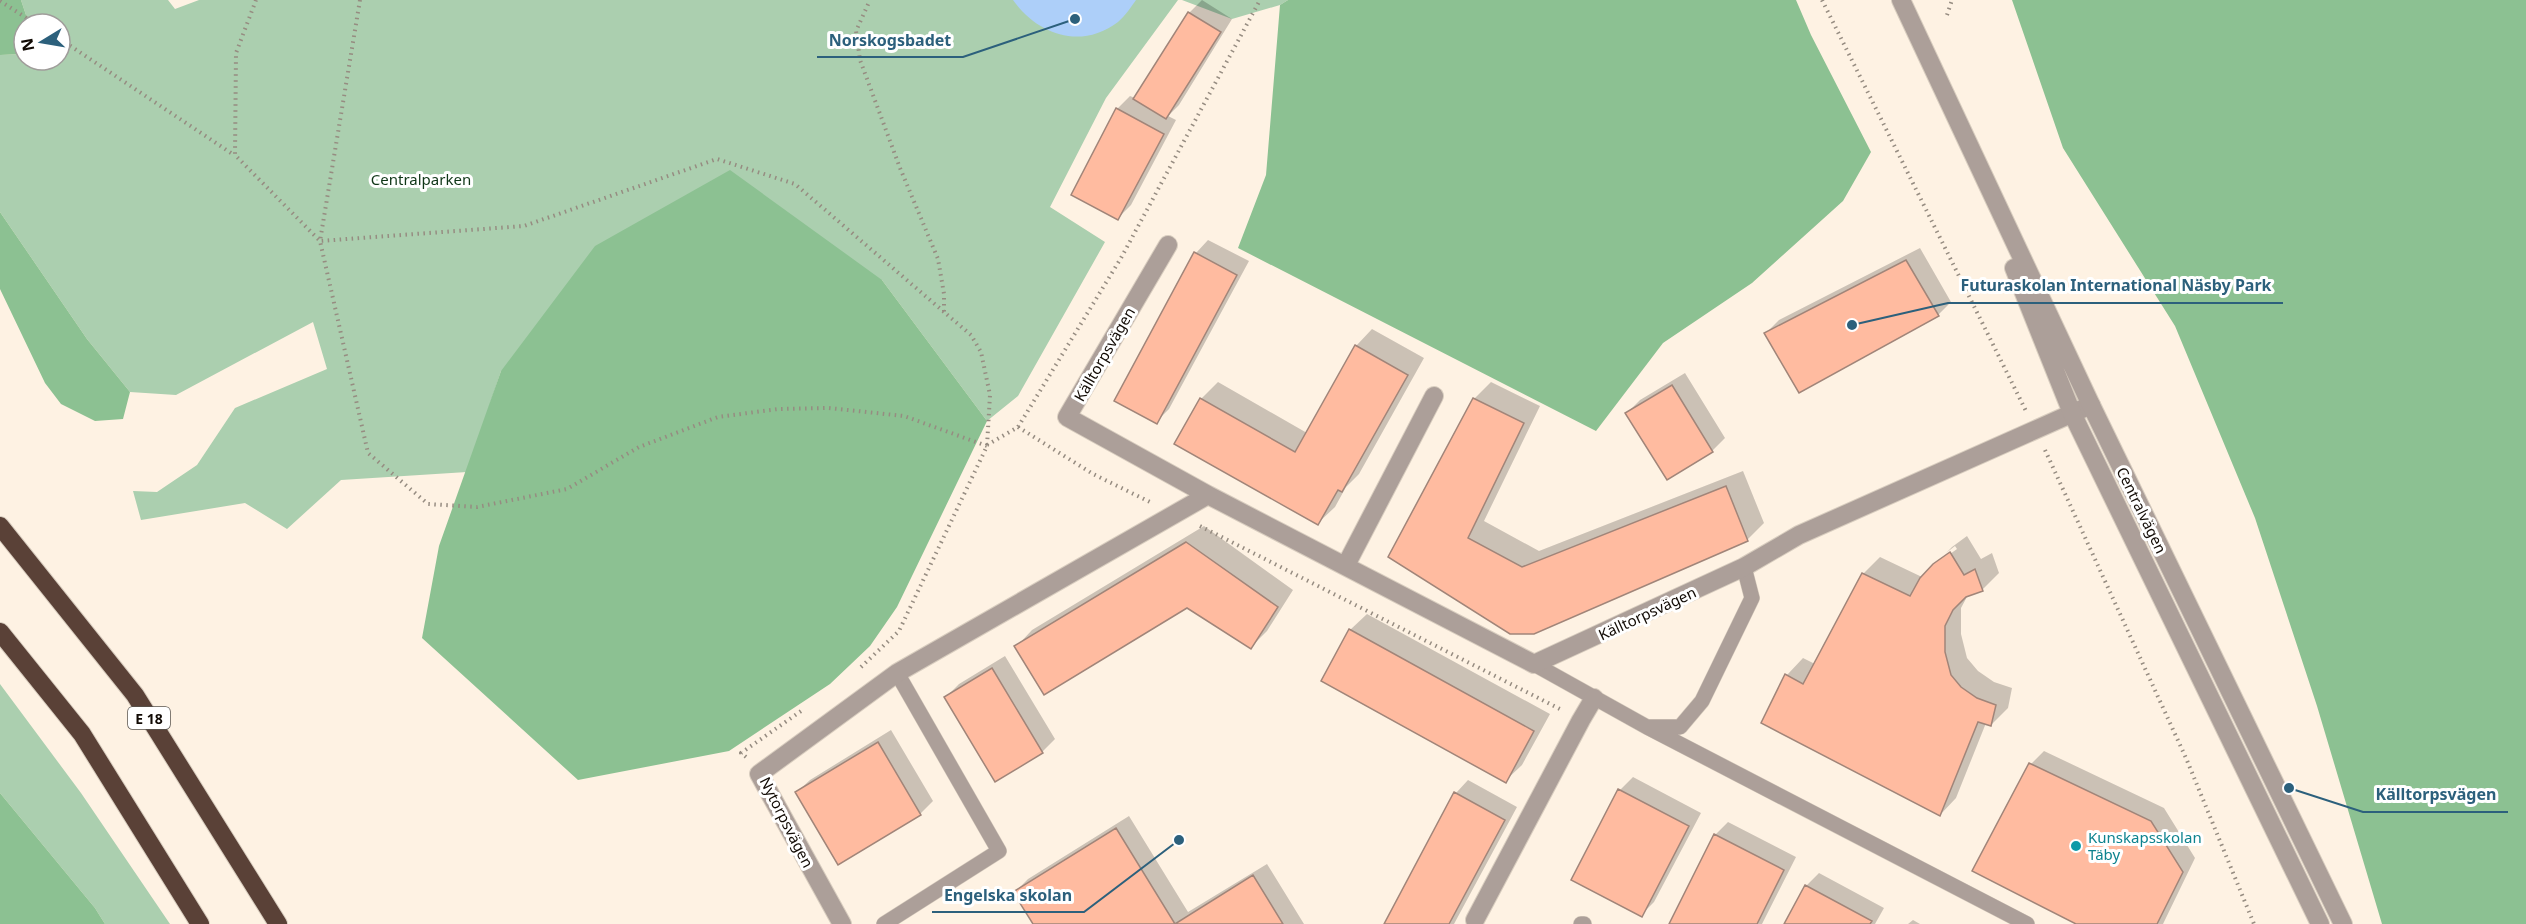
<svg xmlns="http://www.w3.org/2000/svg" width="2526" height="924" font-family="'Noto Sans',sans-serif">
<style>
.green{fill:#abcfaf}
.forest{fill:#8cc192}
.water{fill:#adcff9}
.shadow{fill:#0003}
.building{fill:#ffbba0;stroke:#a18579;stroke-width:1.5}
.lines{fill:none;stroke-linecap:round;stroke-linejoin:round}
.service-casing{stroke:#d8cdbf;stroke-width:16}
.minor-casing{stroke:#d8cdbf;stroke-width:20}
.tertiary-casing{stroke:#d8cdbf;stroke-width:20}
.motorway-casing{stroke:#d8cdbf;stroke-width:20}
.path{stroke:#968c81;stroke-width:4;stroke-dasharray:1.5 4.5;stroke-linecap:butt}
.service{stroke:#ac9f99;stroke-width:15}
.minor{stroke:#ac9f99;stroke-width:18}
.tertiary{stroke:#ac9f99;stroke-width:18}
.motorway{stroke:#5a4137;stroke-width:18}
.culture-dot{fill:#0f9aa8;stroke:#fff;stroke-width:2}
.labels{text-anchor:middle;dominant-baseline:central;stroke-width:6;stroke-linejoin:round;paint-order:stroke}
.shield{fill:#fff;stroke:#58544f;stroke-width:1.5}
.shield-label{font-size:14px;font-weight:bold;fill:#110a04}
.park-label{font-size:15px;fill:#0f3617;stroke:#fff}
.street-label{font-size:15px;fill:#110a04;stroke:#fff}
.culture-label{font-size:15px;fill:#0d838f;stroke:#fff;text-anchor:start}
.leader{fill:none;stroke:#2c607c;stroke-width:2}
.callout-dot{fill:#2c607c;stroke:#fff;stroke-width:2}
.callout-label{font-size:16px;text-anchor:middle;font-weight:bold;fill:#2c607c;stroke:#fff;stroke-width:6;stroke-linejoin:round;paint-order:stroke}
</style>
<rect width="100%" height="100%" fill="#fef2e3"/>
<path class="green" d="M 21,0 L 168,0 L 175,9 L 199,0 L 1178,0 L 1106,98 L 1050,207 L 1105,242 L 1018,396 L 987,421 L 882,280 L 501,371 L 467,472 L 341,480 L 287,529 L 245,503 L 141,520 L 133,491 L 157,492 L 197,465 L 235,408 L 327,369 L 313,322 L 176,395 L 130,392 L 87,339 L 0,212 L 0,55 L 24,54 L 24,60 L 60,60 L 60,24 L 29,24 Z
M 1182,0 L 1288,0 L 1280,5 L 1232,19 Z
M 0,684 L 81,793 L 170,924 L 105,924 L 95,908 L 0,793 Z"/>
<path class="forest" d="M 0,0 L 21,0 L 29,24 L 24,24 L 24,54 L 0,55 Z
M 1288,0 L 1796,0 L 1811,35 L 1871,152 L 1843,201 L 1752,283 L 1663,343 L 1596,431 L 1238,248 L 1266,175 L 1280,5 Z
M 2012,0 L 2526,0 L 2526,924 L 2382,924 L 2317,706 L 2255,518 L 2175,326 L 2063,148 Z
M 730,170 L 882,280 L 987,421 L 897,607 L 870,646 L 830,684 L 729,751 L 578,780 L 422,638 L 439,546 L 501,371 L 595,246 Z
M 0,212 L 87,339 L 130,392 L 123,419 L 95,421 L 61,404 L 45,383 L 0,289 Z
M 0,793 L 95,908 L 105,924 L 0,924 Z"/>
<path class="water" d="M 1013,0 L 1136,0 C 1131,7 1125,16 1118,22 C 1081,50 1038,35 1013,0 Z"/>
<path class="shadow" d="M 1202,0 L 1232,19 L 1179,105 L 1168,116 L 1176,120 L 1131,205 L 1118,218 L 1073,194 L 1117,109 L 1130,96 L 1135,98 L 1189,13 Z
M 1208,240 L 1249,261 L 1169,409 L 1156,422 L 1116,400 L 1196,253 Z
M 1920,248 L 1951,302 L 1938,315 L 1766,333 L 1779,320 Z
M 1372,329 L 1424,358 L 1359,474 L 1346,487 L 1335,507 L 1318,523 L 1201,399 L 1218,382 L 1307,433 L 1356,346 Z
M 1685,373 L 1725,438 L 1712,451 L 1667,478 L 1627,413 L 1640,400 Z
M 1491,382 L 1540,406 L 1484,521 L 1539,551 L 1743,471 L 1764,523 L 1747,540 L 1533,632 L 1390,556 L 1474,399 Z
M 1204,526 L 1293,590 L 1267,631 L 1251,647 L 1187,606 L 1016,647 L 1032,630 Z
M 1967,536 L 1981,559 L 1992,553 L 1999,573 L 1982,590 L 1968,595 L 1961,608 L 1961,634 L 1967,658 L 1978,671 L 1994,682 L 2012,688 L 2008,708 L 1991,725 L 1986,723 L 1956,798 L 1940,815 L 1763,722 L 1787,675 L 1803,658 L 1815,664 L 1863,574 L 1880,557 L 1922,577 L 1936,564 L 1957,549 L 1955,546 L 1946,553 L 1952,547 Z
M 1367,614 L 1550,714 L 1522,765 L 1505,781 L 1350,630 Z
M 1005,656 L 1055,739 L 1042,752 L 946,697 L 959,684 Z
M 891,730 L 933,801 L 920,814 L 839,863 L 797,792 L 810,780 Z
M 2044,751 L 2164,808 L 2195,858 L 2163,924 L 2079,924 L 2031,764 Z
M 1633,777 L 1701,813 L 1654,902 L 1641,915 L 1620,790 Z
M 1468,780 L 1517,807 L 1454,924 L 1385,924 L 1456,793 Z
M 1129,816 L 1188,912 L 1267,864 L 1304,924 L 1035,924 L 1015,892 L 1028,879 Z
M 1728,822 L 1796,857 L 1762,924 L 1671,924 L 1715,835 Z
M 1819,873 L 1884,908 L 1875,924 L 1786,924 L 1806,886 Z
M 1913,920 L 1920,924 L 1908,924 Z"/>
<path class="building" d="M 1188,12 L 1221,32 L 1166,119 L 1133,99 Z
M 1116,108 L 1164,134 L 1118,220 L 1071,195 Z
M 1194,252 L 1237,275 L 1157,424 L 1114,401 Z
M 1906,260 L 1939,316 L 1799,393 L 1764,333 Z
M 1355,345 L 1408,375 L 1342,492 L 1338,490 L 1318,525 L 1174,444 L 1200,398 L 1295,452 Z
M 1672,385 L 1713,452 L 1667,480 L 1625,413 Z
M 1473,398 L 1524,423 L 1468,538 L 1522,567 L 1726,486 L 1748,541 L 1534,634 L 1510,634 L 1388,557 Z
M 1186,542 L 1278,607 L 1251,649 L 1187,608 L 1044,695 L 1014,646 Z
M 1950,552 L 1964,575 L 1975,569 L 1983,591 L 1966,597 L 1953,610 L 1945,626 L 1945,652 L 1951,675 L 1961,687 L 1977,698 L 1996,705 L 1991,726 L 1978,722 L 1940,816 L 1761,723 L 1785,674 L 1803,684 L 1862,573 L 1910,596 L 1920,578 L 1933,564 Z
M 1349,629 L 1534,731 L 1506,783 L 1321,681 Z
M 992,668 L 1043,753 L 995,782 L 944,697 Z
M 878,742 L 921,815 L 838,865 L 795,792 Z
M 2029,763 L 2151,821 L 2183,872 L 2157,924 L 2076,924 L 1972,871 Z
M 1618,789 L 1689,826 L 1642,917 L 1571,880 Z
M 1454,792 L 1505,820 L 1449,924 L 1384,924 Z
M 1116,828 L 1175,924 L 1253,875 L 1283,924 L 1033,924 L 1013,892 Z
M 1714,834 L 1784,870 L 1757,924 L 1669,924 Z
M 1805,885 L 1872,921 L 1870,924 L 1784,924 Z"/>
<g class="lines">
<defs>
<path id="service" d="M 1534,664 L 1647,727 L 1680,727 L 1702,701 L 1752,598 L 1744,567
M 1647,727 L 2027,924
M 884,924 L 999,851 L 897,673
M 1581,924 L 1584,924"/>
<path id="minor" d="M 1168,245 L 1067,417 L 1208,495
M 1346,565 L 1434,396
M 1475,920 L 1581,720 L 1594,698
M 842,924 L 759,774 L 897,673 L 1208,495 L 1534,664 L 1744,567 L 1799,535 L 2091,405"/>
<path id="tertiary" d="M 1901,0 L 2091,405 L 2343,924
M 2014,268 L 2072,413 L 2320,924"/>
<path id="motorway" d="M 0,526 L 135,695 L 278,924
M 0,632 L 82,734 L 200,924"/>
</defs>
<use href="#service" class="service-casing"/>
<use href="#minor" class="minor-casing"/>
<use href="#tertiary" class="tertiary-casing"/>
<use href="#motorway" class="motorway-casing"/>
<path class="path" d="M 256,0 L 236,53 L 235,155 L 320,241 L 368,453 L 428,504 L 477,507 L 567,489 L 639,447 L 718,417 L 778,409 L 829,408 L 904,416 L 987,446
M 360,0 L 320,241 L 524,226 L 717,159 L 795,184 L 944,312
M 1822,0 L 2026,411
M 0,1 L 36,24
M 1947,15 L 1952,0
M 60,39 L 234,155
M 1018,427 L 1093,474 L 1150,502
M 987,445 L 1018,427 L 1121,258 L 1260,0
M 2045,450 L 2186,758 L 2254,924
M 1200,526 L 1560,709
M 861,667 L 899,631 L 987,446 L 990,395 L 981,352 L 971,335 L 944,312 L 944,294 L 938,259 L 900,168 L 860,60 L 856,31 L 870,0
M 746,757 L 741,753 L 804,709"/>
<use href="#service" class="service"/>
<use href="#minor" class="minor"/>
<use href="#tertiary" class="tertiary"/>
<use href="#motorway" class="motorway"/>
</g>
<circle class="culture-dot" cx="2076" cy="846" r="6"/>
<g class="labels">
<rect class="shield" x="128" y="707" width="42" height="22" rx="4.5"/>
<g class="shield-label">
<text x="149" y="718">E 18</text>
</g>
<g class="park-label">
<text x="421" y="179">Centralparken</text>
</g>
<g class="street-label">
<text transform="translate(1104 354) rotate(-60)">Källtorpsvägen</text>
<text transform="translate(2142 510) rotate(64)">Centralvägen</text>
<text transform="translate(1647 613) rotate(-25)">Källtorpsvägen</text>
<text transform="translate(787 822) rotate(63)">Nytorpsvägen</text>
</g>
<g class="culture-label">
<text x="2088" y="837">Kunskapsskolan<tspan x="2088" dy="17">Täby</tspan></text>
</g>
</g>
<path class="leader" d="M1075 19L963 57H817M1852 325L1948 303H2283M2289 788L2363 812H2508M1179 840L1084 912H932"/>
<g class="callout-dot">
<circle cx="1075" cy="19" r="6"/>
<circle cx="1852" cy="325" r="6"/>
<circle cx="2289" cy="788" r="6"/>
<circle cx="1179" cy="840" r="6"/>
</g>
<g class="callout-label">
<text x="890" y="46">Norskogsbadet</text>
<text x="2116" y="291">Futuraskolan International Näsby Park</text>
<text x="2436" y="800">Källtorpsvägen</text>
<text x="1008" y="901">Engelska skolan</text>
</g>
<g transform="translate(42 42) rotate(259)"><circle r="28" fill="#ffffff" stroke="#a09d9b" stroke-width="1.5"/>
<path d="M0-4.5L10 22L0 15L-10 22Z" fill="#2c607c"/>
<text y="-9" font-size="16" font-weight="bold" text-anchor="middle" fill="#110a04">N</text>
</g>
</svg>
